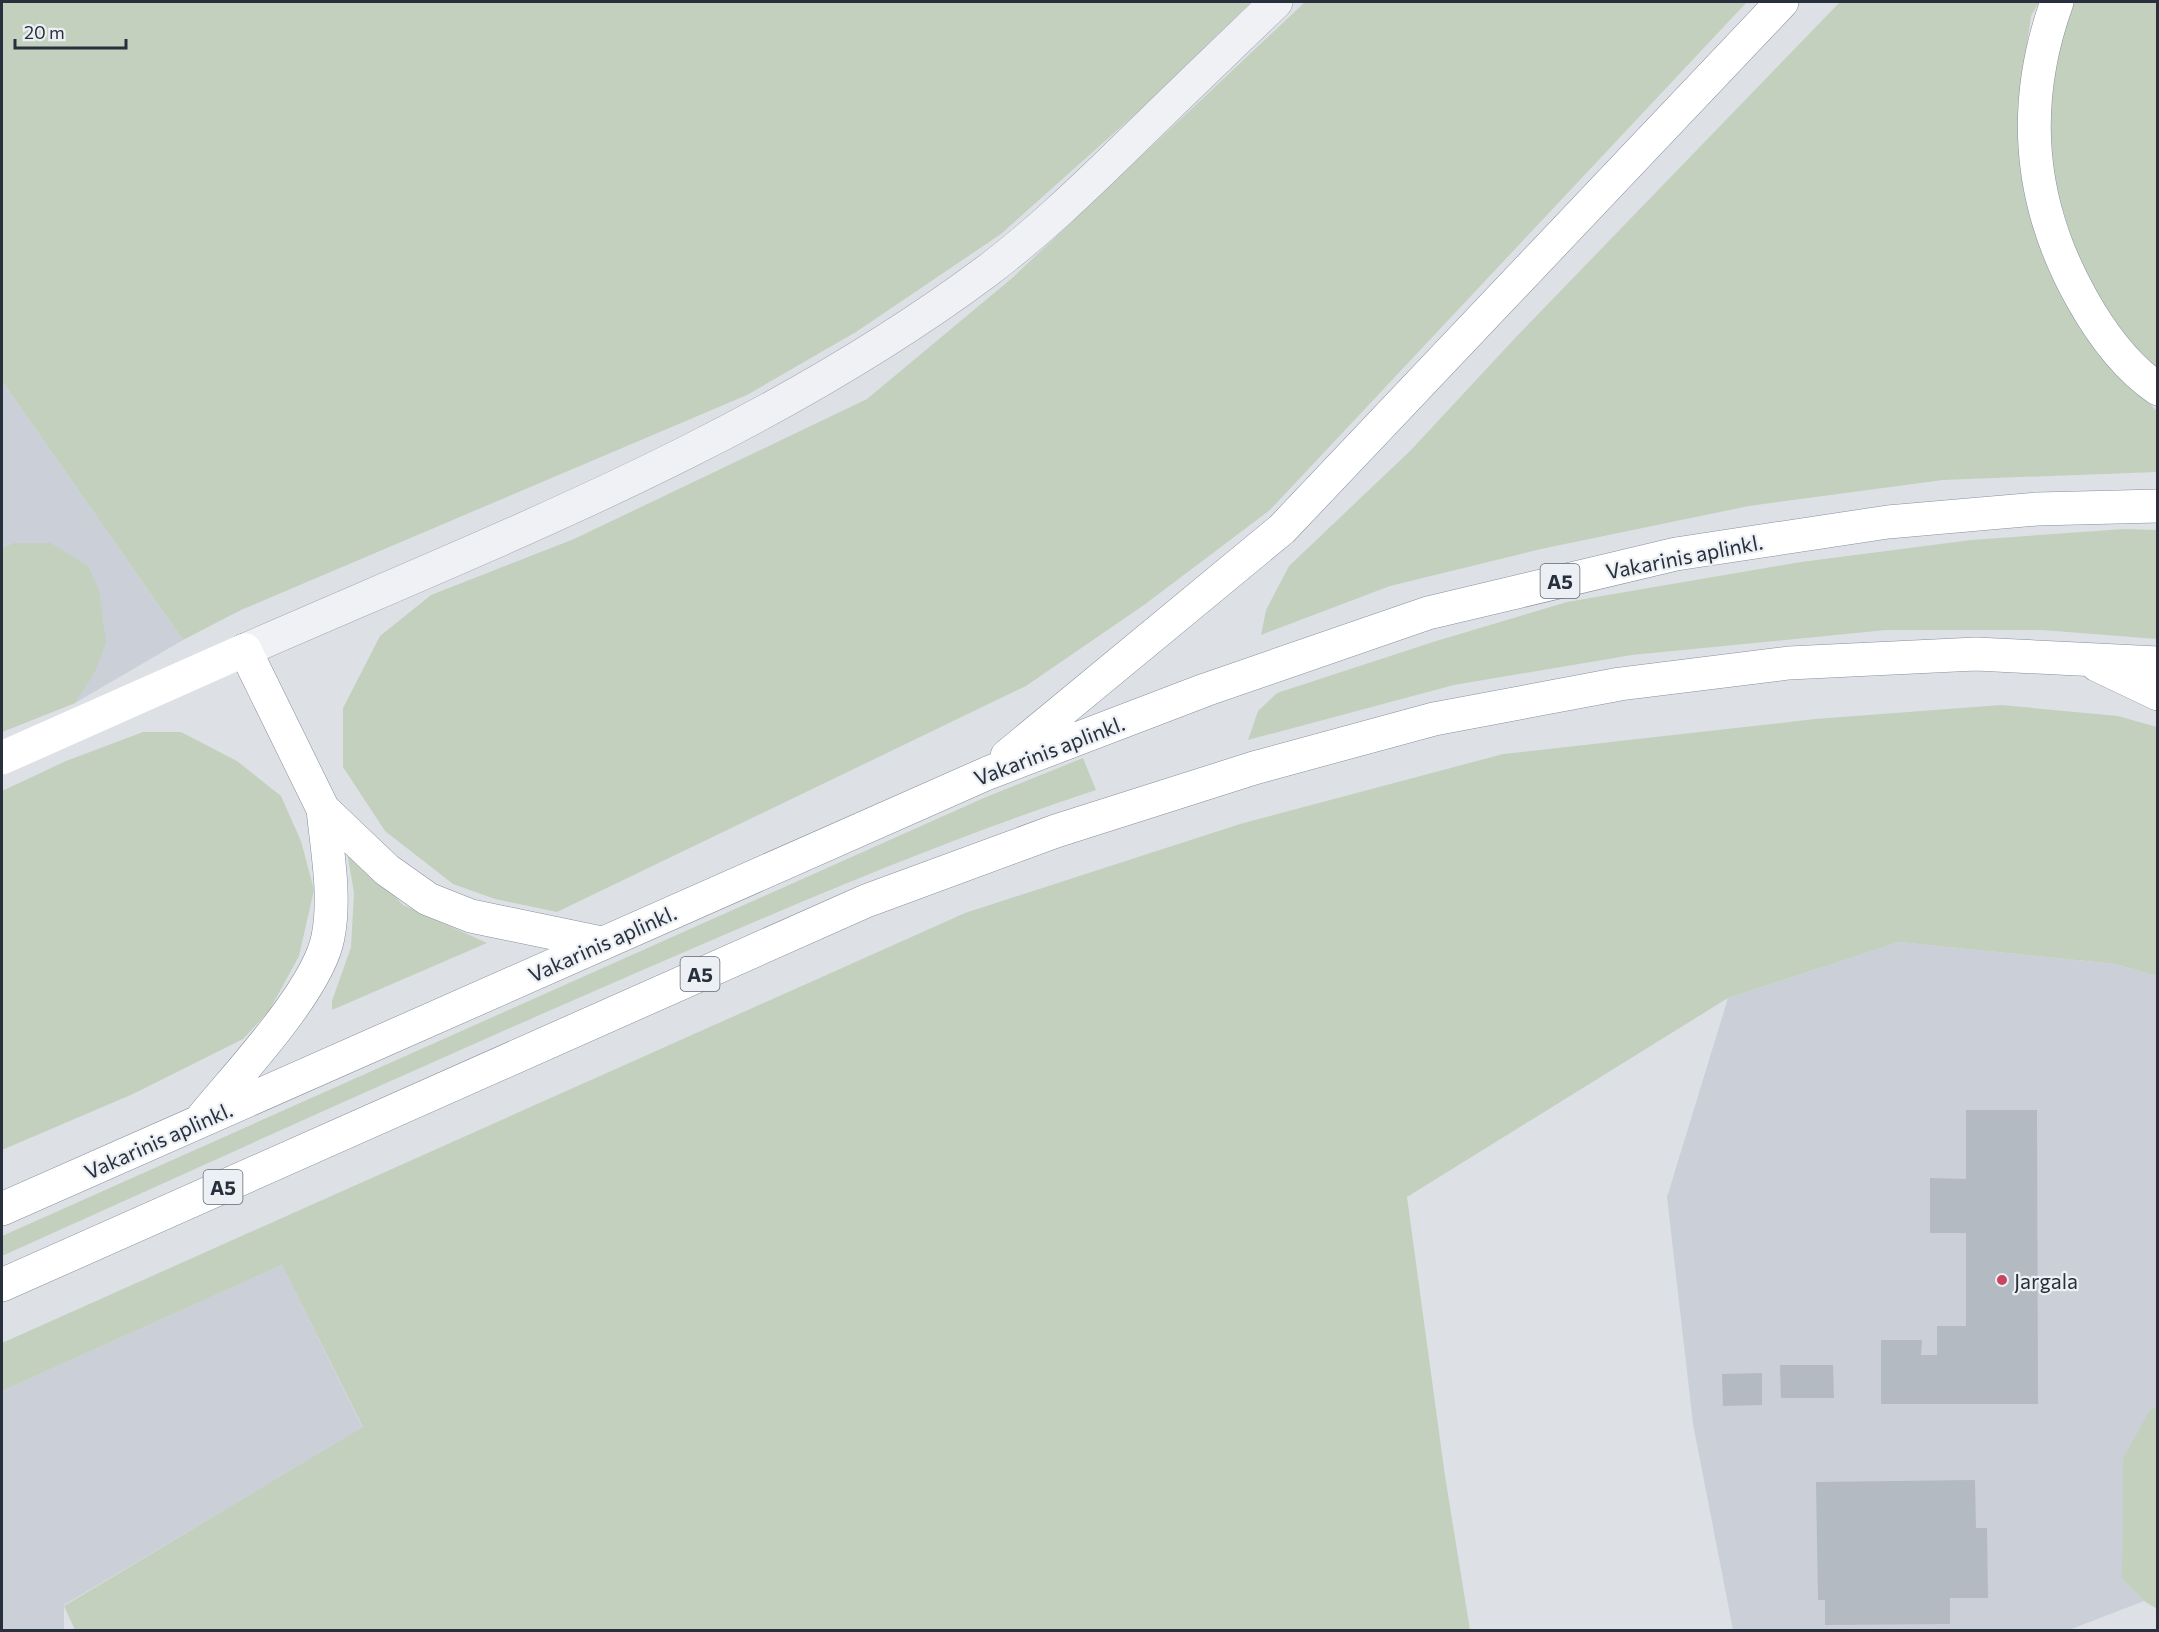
<svg xmlns="http://www.w3.org/2000/svg" width="2159" height="1632" font-family="Commissioner,sans-serif">
<style>
.built{fill:#cbd0d8}
.green{fill:#c4d0be}
.building{fill:#b4bac2}
.lines{fill:none;stroke-linecap:round;stroke-linejoin:round}
.minor-casing{stroke:#a3a8b0;stroke-width:34}
.trunk-casing{stroke:#858f9c;stroke-width:34}
.minor{stroke:#eff1f5;stroke-width:33}
.secondary{stroke:#fff;stroke-width:33}
.trunk{stroke:#fff;stroke-width:33}
.poi-dot{fill:#c74561;stroke:#ecf0f4;stroke-width:2}
.labels{text-anchor:middle;dominant-baseline:central;stroke-width:4.5;stroke-linejoin:round;paint-order:stroke}
.shield{fill:#ecf0f4;stroke:#626a73;stroke-width:1.5}
.shield-label{font-size:20px;font-weight:bold;fill:#27303c}
.street-label{font-size:21px;fill:#27303c;stroke:#ecf0f4}
.poi-label{font-size:21px;fill:#27303c;stroke:#ecf0f4;text-anchor:start}
</style>
<rect width="100%" height="100%" fill="#dde1e6"/>
<path class="built" d="M 2,381 L 183,640 L 75,703 L 2,732 Z
M 1899,942 L 2115,964 L 2157,976 L 2157,1407 L 2150,1411 L 2122,1579 L 2144,1601 L 2069,1630 L 1733,1630 L 1693,1424 L 1667,1197 L 1728,998 Z
M 282,1265 L 363,1428 L 64,1605 L 64,1630 L 2,1630 L 2,1391 Z"/>
<path class="green" d="M 2,2 L 1251,2 L 1141,109 L 1001,234 L 856,332 L 747,395 L 241,610 L 183,640 L 2,381 Z
M 1305,2 L 1747,2 L 1270,510 L 1144,605 L 1026,686 L 557,912 L 495,899 L 453,884 L 385,831 L 343,767 L 343,708 L 380,636 L 431,595 L 574,539 L 867,399 L 1011,279 Z
M 1840,2 L 2039,2 L 2031,16 L 2020,95 L 2102,357 L 2157,411 L 2157,472 L 1943,480 L 1749,506 L 1541,549 L 1390,586 L 1261,635 L 1266,610 L 1289,566 L 1411,450 L 1516,337 Z
M 2074,2 L 2157,2 L 2157,370 L 2107,317 L 2075,249 L 2050,168 L 2050,81 L 2064,25 Z
M 2124,529 L 2157,530 L 2157,639 L 2042,630 L 1886,630 L 1632,655 L 1454,685 L 1248,740 L 1258,711 L 1277,693 L 1433,642 L 1567,602 L 1801,562 L 1971,540 Z
M 14,543 L 51,543 L 88,566 L 99,589 L 106,643 L 95,672 L 75,703 L 2,732 L 2,548 Z
M 2001,705 L 2118,716 L 2157,727 L 2157,976 L 2115,964 L 1899,942 L 1728,998 L 1407,1197 L 1445,1476 L 1470,1630 L 75,1630 L 64,1606 L 363,1427 L 282,1265 L 2,1391 L 2,1343 L 965,913 L 1240,824 L 1503,754 L 1815,719 Z
M 143,732 L 181,732 L 237,761 L 281,796 L 301,841 L 314,890 L 299,956 L 269,1011 L 243,1039 L 133,1094 L 2,1150 L 2,791 L 66,761 Z
M 1083,758 L 1096,790 C 936,843 783,909 629,976 C 419,1067 211,1162 2,1256 L 2,1236 L 986,797 Z
M 346,846 L 403,905 L 487,943 L 332,1010 L 332,1001 L 351,947 L 354,893 Z
M 2157,1407 L 2157,1609 L 2144,1601 L 2122,1579 L 2123,1458 L 2150,1410 Z"/>
<path class="building" d="M 1966,1110 L 2037,1110 L 2038,1404 L 1881,1404 L 1881,1340 L 1922,1340 L 1921,1355 L 1937,1355 L 1937,1326 L 1966,1326 L 1966,1233 L 1930,1233 L 1930,1178 L 1966,1179 Z
M 1780,1365 L 1833,1365 L 1834,1398 L 1781,1398 Z
M 1762,1373 L 1762,1405 L 1723,1406 L 1722,1374 Z
M 1975,1480 L 1976,1528 L 1987,1528 L 1988,1598 L 1950,1598 L 1950,1624 L 1825,1625 L 1825,1600 L 1818,1600 L 1816,1482 Z"/>
<g class="lines">
<defs>
<path id="minor" d="M 245,650 C 498,539 763,438 987,271 C 1036,234 1081,191 1125,148 C 1175,99 1226,50 1276,2"/>
<path id="trunk" d="M 2057,2 C 2020,105 2028,203 2082,299 C 2101,333 2126,367 2158,389
M 245,650 L 323,809 L 387,870 L 428,899 L 471,916 L 601,943
M 2097,665 L 2158,694
M 1007,756 L 1282,529 L 1782,2
M 203,1117 C 238,1074 318,990 328,937 C 336,896 327,850 323,809
M 2,1209 L 988,773 L 1205,690 L 1428,613 L 1676,554 L 1888,522 L 2037,509 L 2158,506
M 2,1285 L 866,901 L 1056,831 L 1254,768 L 1434,719 L 1620,684 L 1789,663 L 1976,654 L 2158,663"/>
</defs>
<use href="#minor" class="minor-casing"/>
<use href="#trunk" class="trunk-casing"/>
<use href="#minor" class="minor"/>
<path class="secondary" d="M 2,758 L 245,650"/>
<use href="#trunk" class="trunk"/>
</g>
<circle class="poi-dot" cx="2002" cy="1280" r="6"/>
<g class="labels">
<g class="shield">
<rect x="1540.5" y="564" width="39" height="34" rx="4.5"/>
<rect x="680.5" y="957" width="39" height="34" rx="4.5"/>
<rect x="203.5" y="1170" width="39" height="34" rx="4.5"/>
</g>
<g class="shield-label">
<text x="1560" y="581">A5</text>
<text x="700" y="974">A5</text>
<text x="223" y="1187">A5</text>
</g>
<g class="street-label">
<text transform="translate(1684 556) rotate(-11)">Vakarinis aplinkl.</text>
<text transform="translate(1049 750) rotate(-21)">Vakarinis aplinkl.</text>
<text transform="translate(602 943) rotate(-24)">Vakarinis aplinkl.</text>
<text transform="translate(158 1140) rotate(-24)">Vakarinis aplinkl.</text>
</g>
<g class="poi-label">
<text x="2014" y="1280">Jargala</text>
</g>
</g>
<rect width="2159" height="1632" fill="none" stroke="#27303c" stroke-width="6"/>
<path d="M15 39v9h111v-9" fill="none" stroke="#27303c" stroke-width="3"/>
<text x="24" y="39" font-size="18" fill="#27303c" stroke="#ecf0f4" stroke-width="4.5" paint-order="stroke">20 m</text>
</svg>
